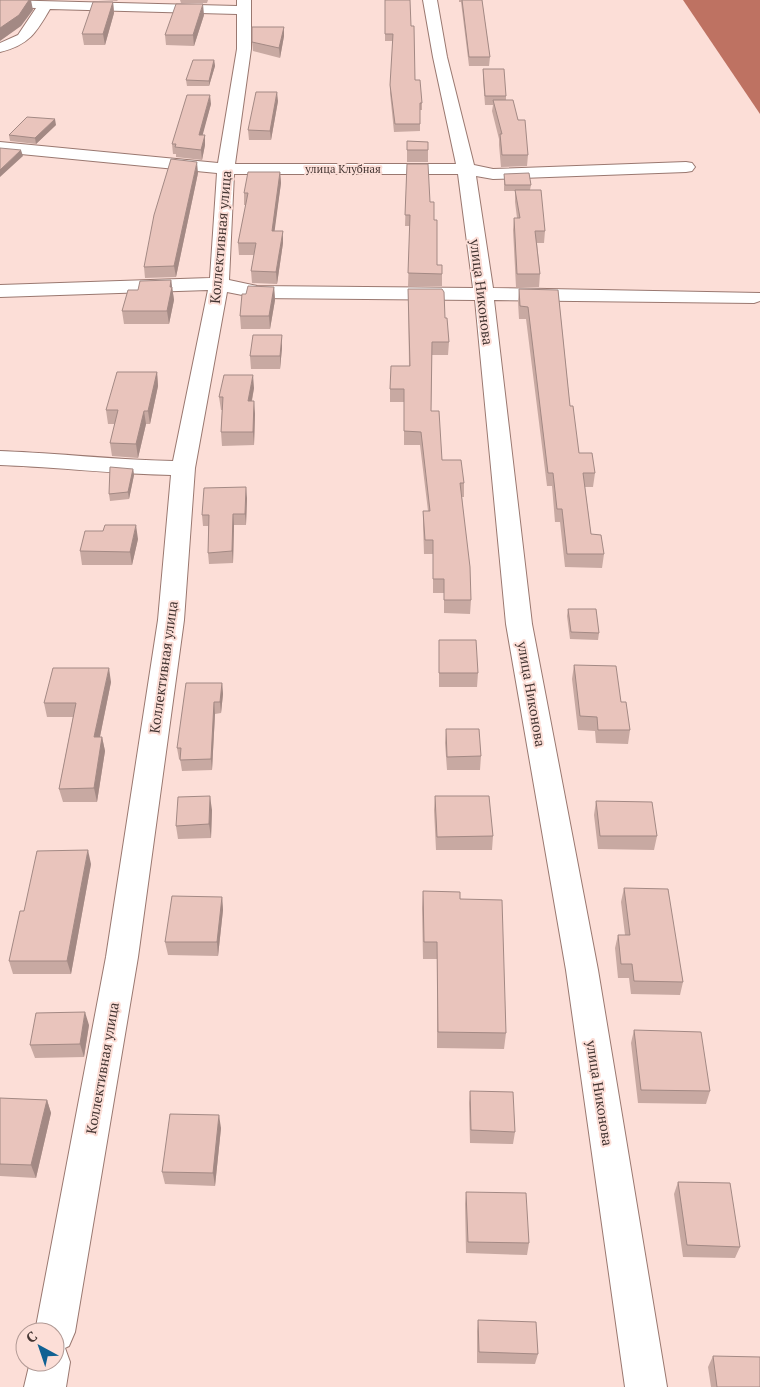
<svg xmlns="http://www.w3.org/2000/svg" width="760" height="1387" font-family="'PT Serif',serif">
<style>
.water{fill:#be7262}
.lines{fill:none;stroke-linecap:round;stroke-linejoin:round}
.minor-casing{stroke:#9a7870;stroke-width:2}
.minor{fill:#fff;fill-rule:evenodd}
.wall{fill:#c8a9a2}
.shaded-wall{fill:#a38984}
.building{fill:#e9c4bc;stroke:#a38984}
.labels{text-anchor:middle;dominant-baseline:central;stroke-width:4;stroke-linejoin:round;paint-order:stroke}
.far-street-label{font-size:11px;fill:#443532;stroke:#fcded7}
.street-label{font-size:14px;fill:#443532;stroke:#fcded7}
</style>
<rect width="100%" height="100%" fill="#fcded7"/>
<path class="water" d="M 683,0 L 760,0 L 760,114 Z"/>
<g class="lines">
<defs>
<path id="minor" d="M 0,0 L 237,6 L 237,0 L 251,0 L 251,49 L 235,164 L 456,164 L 433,57 L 423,0 L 437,0 L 447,57 L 474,165 L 493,169 L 686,162 L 692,163 L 695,167 L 692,171 L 686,172 L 493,179 L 476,176 L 493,288 L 760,293 L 760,301 L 754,303 L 494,300 L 532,624 L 598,970 L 667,1387 L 625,1387 L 566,970 L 506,624 L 475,300 L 257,298 L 227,292 L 195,468 L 184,620 L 138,957 L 75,1332 L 69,1346 L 65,1348 L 70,1362 L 66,1387 L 24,1387 L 30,1362 L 55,1362 L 55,1332 L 35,1332 L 106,957 L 158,620 L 171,475 C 114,474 57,467 0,465 L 0,451 C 58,453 115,460 173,461 L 208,290 L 0,297 L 0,285 L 210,278 L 217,173 L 0,152 L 0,142 L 218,163 L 237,49 L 237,14 L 50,9 C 36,33 29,45 0,52 L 0,43 L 18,35 L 36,8 L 0,7 ZM 234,174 L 458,174 L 473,288 L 257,286 L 229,280 Z"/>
</defs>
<use href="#minor" class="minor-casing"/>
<use href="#minor" class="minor"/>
</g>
<path class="wall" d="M 98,0 L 118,0 L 117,1 Z
M 180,0 L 208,0 L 207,3 L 181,3 Z
M 385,0 L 411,26 L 415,80 L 422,103 L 422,110 L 420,110 L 420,131 L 394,132 L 390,93 L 393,41 L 385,41 Z
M 459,0 L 482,0 L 490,57 L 489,66 L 469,66 L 461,2 L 459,2 Z
M 113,2 L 114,13 L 105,45 L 84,45 L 82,34 Z
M 204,15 L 194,46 L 166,45 L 165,35 Z
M 284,27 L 284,36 L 280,58 L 253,51 L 252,42 Z
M 214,60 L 215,66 L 209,86 L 187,86 L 186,80 Z
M 483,69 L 506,96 L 506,100 L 528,155 L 527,166 L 501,167 L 499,145 L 499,139 L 492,111 L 493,105 L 485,105 L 483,78 Z
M 278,101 L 271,140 L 249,140 L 248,130 Z
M 211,104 L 202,135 L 205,135 L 205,145 L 202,160 L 176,157 L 176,154 L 173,154 L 172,144 Z
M 56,125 L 36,144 L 10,141 L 9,135 Z
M 407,141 L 428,142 L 428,162 L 407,162 Z
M 407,164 L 430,202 L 434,220 L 437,265 L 442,265 L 442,286 L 408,286 L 410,226 L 405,226 Z
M 280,172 L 281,183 L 274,231 L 283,231 L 283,243 L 277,284 L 252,283 L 251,271 L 254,255 L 239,255 L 238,243 L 246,205 L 244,205 L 244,193 Z
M 198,173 L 176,277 L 145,278 L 144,267 Z
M 504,174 L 531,185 L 530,190 L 545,231 L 544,243 L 537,243 L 540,274 L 539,287 L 516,287 L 513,230 L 514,218 L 517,218 L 515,202 L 515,191 L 504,191 Z
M 171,280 L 174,300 L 169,324 L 124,324 L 122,311 L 138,290 Z
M 274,287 L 275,300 L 270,329 L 241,329 L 240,316 L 246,294 Z
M 408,289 L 445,318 L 449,342 L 448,355 L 432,355 L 431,411 L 442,460 L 464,483 L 464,497 L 462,497 L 471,600 L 470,614 L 444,613 L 444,593 L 433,593 L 433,554 L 424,554 L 423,525 L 423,511 L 428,511 L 420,445 L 404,445 L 404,402 L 390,402 L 390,389 L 409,366 Z
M 519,289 L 558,290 L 570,406 L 579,453 L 595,473 L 593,487 L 585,487 L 591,534 L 604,554 L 602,568 L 565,567 L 560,522 L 555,522 L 552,486 L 547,486 L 526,319 L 519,319 L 518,302 Z
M 282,348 L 280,369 L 251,369 L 250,356 Z
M 157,372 L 158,386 L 150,424 L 146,424 L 138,458 L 112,456 L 110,443 L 115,424 L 108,424 L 106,410 Z
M 254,388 L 252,401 L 255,414 L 254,445 L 222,446 L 221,432 L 222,410 L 221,410 L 219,397 Z
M 133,469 L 134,475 L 129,499 L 110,501 L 109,494 Z
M 247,498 L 246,525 L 234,525 L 233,563 L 209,564 L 208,553 L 208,526 L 203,526 L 202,515 Z
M 138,539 L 132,565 L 82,565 L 80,551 Z
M 568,609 L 599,633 L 598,640 L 570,639 L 567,616 Z
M 439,640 L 478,673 L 477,687 L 439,687 Z
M 574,665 L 621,702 L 630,730 L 628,744 L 596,743 L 595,731 L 578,730 L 572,679 Z
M 111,682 L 100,737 L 102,737 L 105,751 L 97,802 L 63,802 L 59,789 L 73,717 L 47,717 L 44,703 Z
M 222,683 L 223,694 L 221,713 L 215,714 L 212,770 L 182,771 L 180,759 L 179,759 L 177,748 Z
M 446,729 L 481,756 L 480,770 L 447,770 L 445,743 Z
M 435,796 L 493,836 L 492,850 L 436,850 L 434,810 Z
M 596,801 L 657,836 L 654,850 L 598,849 L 594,815 Z
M 212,810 L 211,838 L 178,839 L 176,826 Z
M 91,864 L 71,974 L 13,974 L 9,961 L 24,911 Z
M 624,888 L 683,982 L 680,995 L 631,994 L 629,978 L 618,978 L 615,948 L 618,935 L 625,935 L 621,902 Z
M 423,891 L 460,899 L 506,1033 L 504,1049 L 437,1048 L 437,959 L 423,959 L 422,908 Z
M 222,897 L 223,910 L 218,956 L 168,955 L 165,942 Z
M 89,1025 L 84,1057 L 35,1058 L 30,1045 Z
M 634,1030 L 710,1091 L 706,1104 L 638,1103 L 631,1043 Z
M 470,1091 L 515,1132 L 513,1144 L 470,1143 L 469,1103 Z
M 0,1098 L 47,1100 L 51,1113 L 36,1178 L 0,1176 Z
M 221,1128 L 215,1186 L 165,1184 L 162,1172 Z
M 678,1182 L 740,1247 L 735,1258 L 683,1257 L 674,1194 Z
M 466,1192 L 529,1243 L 527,1255 L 466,1253 L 465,1204 Z
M 478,1320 L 538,1354 L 535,1364 L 477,1363 L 477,1331 Z
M 713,1356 L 760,1387 L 711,1387 L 708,1367 Z"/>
<path class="shaded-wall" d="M 29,0 L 31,0 L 33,10 L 21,26 L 0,41 L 0,28 Z
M 113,2 L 114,13 L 105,45 L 103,34 Z
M 203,4 L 204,15 L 194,46 L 193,35 Z
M 284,27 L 284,36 L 280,58 L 279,48 Z
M 214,60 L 215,66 L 209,86 L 209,81 Z
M 277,92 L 278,101 L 271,140 L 270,131 Z
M 210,95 L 211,104 L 200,145 L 199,135 Z
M 55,119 L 56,125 L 36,144 L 35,138 Z
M 205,135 L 205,145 L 202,160 L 201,150 Z
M 21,150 L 23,156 L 0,177 L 0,170 Z
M 197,162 L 198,173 L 176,277 L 174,266 Z
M 280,172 L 281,183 L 273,243 L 272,231 Z
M 283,231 L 283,243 L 277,284 L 276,272 Z
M 171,280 L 174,300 L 169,324 L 167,311 Z
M 274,287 L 275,300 L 270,329 L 269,316 Z
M 282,335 L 282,348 L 280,369 L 280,356 Z
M 157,372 L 158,386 L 150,424 L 148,411 Z
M 253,375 L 254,388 L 249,415 L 248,401 Z
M 254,401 L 255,414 L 254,445 L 253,432 Z
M 144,411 L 146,424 L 138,458 L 136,444 Z
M 133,469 L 134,475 L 129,499 L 128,492 Z
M 246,487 L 247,498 L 246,525 L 245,514 Z
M 233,514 L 234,525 L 233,563 L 232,551 Z
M 136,525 L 138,539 L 132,565 L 130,552 Z
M 109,668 L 111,682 L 97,751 L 94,737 Z
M 222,683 L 223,694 L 221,713 L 220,702 Z
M 214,702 L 215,714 L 212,770 L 211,759 Z
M 102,737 L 105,751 L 97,802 L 94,788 Z
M 210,796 L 212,810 L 211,838 L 209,824 Z
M 88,850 L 91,864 L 71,974 L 67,961 Z
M 222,897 L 223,910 L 218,956 L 217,942 Z
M 85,1012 L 89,1025 L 84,1057 L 80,1044 Z
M 47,1100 L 51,1113 L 36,1178 L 31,1165 Z
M 219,1115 L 221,1128 L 215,1186 L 213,1173 Z"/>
<path class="building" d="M 0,0 L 29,0 L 19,15 L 0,28 Z
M 385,0 L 410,0 L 411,26 L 414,26 L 415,80 L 420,80 L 422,103 L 420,103 L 420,124 L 395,124 L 390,85 L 393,34 L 385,34 Z
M 462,0 L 482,0 L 490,57 L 469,57 Z
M 93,2 L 113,2 L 103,34 L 82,34 Z
M 176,4 L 203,4 L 193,35 L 165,35 Z
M 252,27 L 284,27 L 279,48 L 252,42 Z
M 193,60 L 214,60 L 209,81 L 186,80 Z
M 483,69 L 504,69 L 506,96 L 485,96 Z
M 256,92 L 277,92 L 270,131 L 248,130 Z
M 187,95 L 210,95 L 199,135 L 205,135 L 201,150 L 175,147 L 176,144 L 172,144 Z
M 493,100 L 513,100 L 518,120 L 525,120 L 528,155 L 502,155 L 500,134 L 502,134 Z
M 27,117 L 55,119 L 35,138 L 9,135 Z
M 407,141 L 428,142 L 428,150 L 407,150 Z
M 0,148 L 21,150 L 0,170 Z
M 171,159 L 197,162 L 174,266 L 144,267 L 154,215 Z
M 407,164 L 428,164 L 430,202 L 434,202 L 434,220 L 437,220 L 437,265 L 442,265 L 442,274 L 408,273 L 410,215 L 405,215 Z
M 248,172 L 280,172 L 272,231 L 283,231 L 276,272 L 251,271 L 256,243 L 238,243 L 248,193 L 244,193 Z
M 529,173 L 531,185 L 505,185 L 504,174 Z
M 515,190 L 541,190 L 545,231 L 535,231 L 540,274 L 517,274 L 514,218 L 520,218 Z
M 171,280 L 170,287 L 172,287 L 167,311 L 122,311 L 128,290 L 138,290 L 140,281 Z
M 248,286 L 274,287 L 269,316 L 240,316 L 242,294 L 246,294 Z
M 408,289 L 442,289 L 444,292 L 445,318 L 447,318 L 449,342 L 432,342 L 431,411 L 439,411 L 442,460 L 461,460 L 464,483 L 460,483 L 470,567 L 471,600 L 444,600 L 444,579 L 433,579 L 433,540 L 425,540 L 423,511 L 430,511 L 421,432 L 404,431 L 404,389 L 390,389 L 391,366 L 410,366 Z
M 519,289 L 558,290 L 570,406 L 573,406 L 579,453 L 592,453 L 595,473 L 583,473 L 591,534 L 601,535 L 604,554 L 567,554 L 562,509 L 557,509 L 553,473 L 548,473 L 528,307 L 520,306 Z
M 253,335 L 282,335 L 280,356 L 250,356 Z
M 117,372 L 157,372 L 148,411 L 144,411 L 136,444 L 110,443 L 118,410 L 106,410 Z
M 224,375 L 253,375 L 248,401 L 254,401 L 253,432 L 221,432 L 223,397 L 219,397 Z
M 110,467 L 133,469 L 128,492 L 109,494 Z
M 246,487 L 245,514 L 233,514 L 232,551 L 208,553 L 209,515 L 202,515 L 204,488 Z
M 105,525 L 136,525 L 130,552 L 80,551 L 85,531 L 103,531 Z
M 568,609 L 596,609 L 599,633 L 571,632 Z
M 439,640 L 476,640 L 478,673 L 439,673 Z
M 574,665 L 616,666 L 621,702 L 626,702 L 630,730 L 598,730 L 597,717 L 580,716 Z
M 53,668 L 109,668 L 94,737 L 102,737 L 94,788 L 59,789 L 76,703 L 44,703 Z
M 186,683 L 222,683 L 220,702 L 214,702 L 211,759 L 180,760 L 181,748 L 177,748 Z
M 446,729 L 479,729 L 481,756 L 447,757 Z
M 210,796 L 209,824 L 176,826 L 178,797 Z
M 435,796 L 489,796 L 493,836 L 437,837 Z
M 596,801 L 652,802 L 657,836 L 600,836 Z
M 88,850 L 67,961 L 9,961 L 20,911 L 24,911 L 37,851 Z
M 624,888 L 668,889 L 683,982 L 634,981 L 632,964 L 621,964 L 618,935 L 630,935 Z
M 423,891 L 460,892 L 460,899 L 502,900 L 506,1033 L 438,1032 L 437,942 L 424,942 Z
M 172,896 L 222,897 L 217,942 L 165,942 Z
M 85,1012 L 80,1044 L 30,1045 L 36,1013 Z
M 634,1030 L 701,1032 L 710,1091 L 641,1090 Z
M 470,1091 L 513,1092 L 515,1132 L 471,1130 Z
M 0,1098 L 47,1100 L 31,1165 L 0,1164 Z
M 170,1114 L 219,1115 L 213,1173 L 162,1172 Z
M 678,1182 L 730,1183 L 740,1247 L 687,1245 Z
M 466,1192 L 526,1193 L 529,1243 L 468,1242 Z
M 478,1320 L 536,1322 L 538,1354 L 479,1352 Z
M 713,1356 L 760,1357 L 760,1387 L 717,1387 Z"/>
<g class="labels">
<g class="far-street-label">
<text x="343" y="169">улица Клубная</text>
</g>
<g class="street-label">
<text transform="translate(220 237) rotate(-85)">Коллективная улица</text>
<text transform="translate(482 292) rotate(83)">улица Никонова</text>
<text transform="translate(163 667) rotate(-82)">Коллективная улица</text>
<text transform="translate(532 694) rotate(80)">улица Никонова</text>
<text transform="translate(102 1068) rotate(-80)">Коллективная улица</text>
<text transform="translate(600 1093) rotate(81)">улица Никонова</text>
</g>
</g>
<g transform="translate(40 1347) rotate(320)"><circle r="24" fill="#fcded7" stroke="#b29a95"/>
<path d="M0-4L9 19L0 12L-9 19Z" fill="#106193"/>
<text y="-8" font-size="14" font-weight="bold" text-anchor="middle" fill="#443532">С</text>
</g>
</svg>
